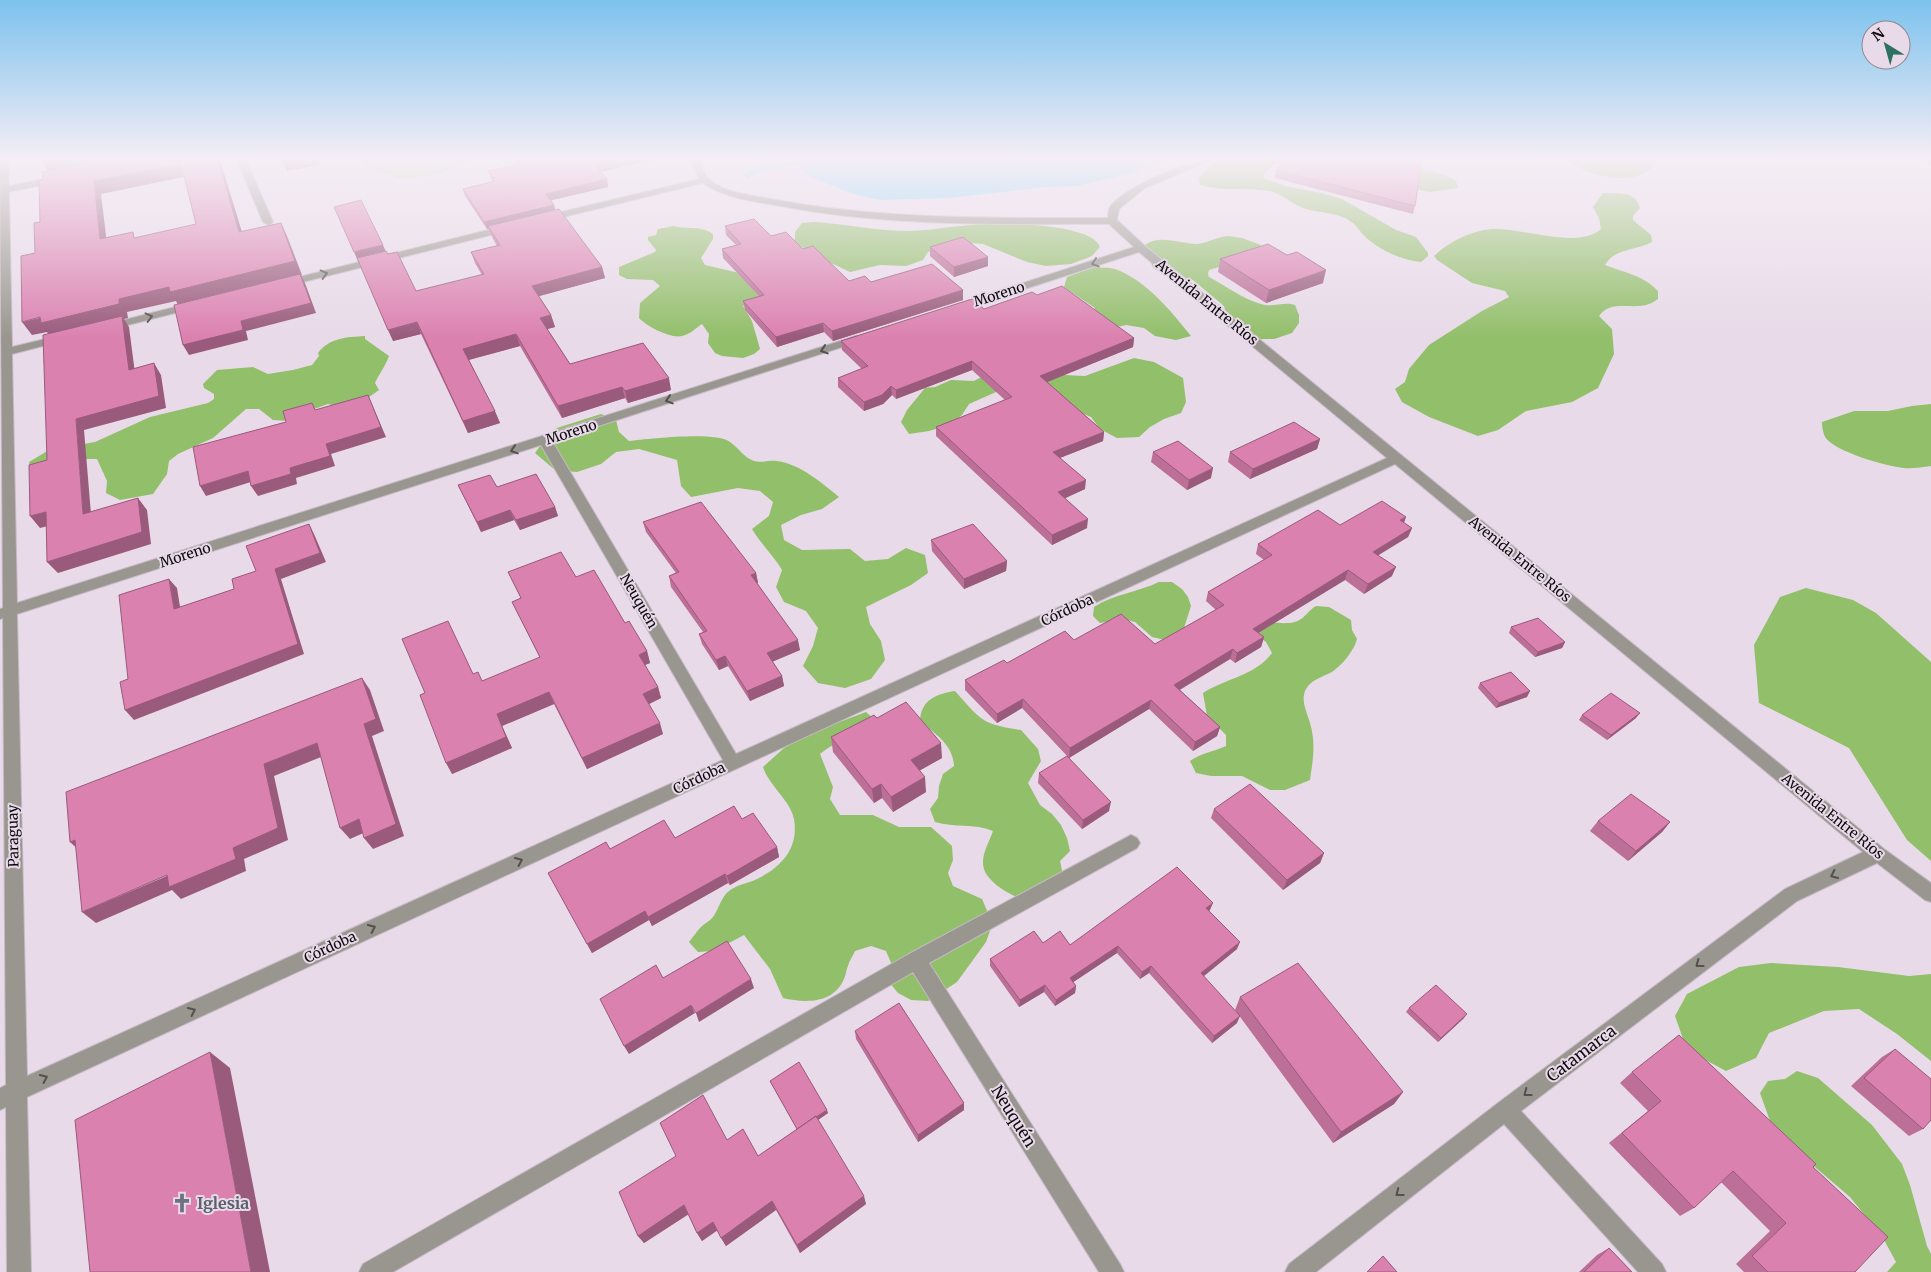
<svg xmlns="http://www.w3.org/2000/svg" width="1931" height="1272" font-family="Merriweather,serif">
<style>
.green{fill:#b7dc98}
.forest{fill:#92bf6a}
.water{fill:#7bd6f8}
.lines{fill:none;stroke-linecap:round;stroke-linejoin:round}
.stream{stroke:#7bd6f8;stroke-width:5.5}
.minor-casing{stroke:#c5b9c5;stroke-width:2}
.minor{fill:#99968f;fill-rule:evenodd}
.wall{fill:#bc6f97}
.shaded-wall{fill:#995a7b}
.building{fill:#db81b0;stroke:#995a7b;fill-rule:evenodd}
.oneway{stroke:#54504f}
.labels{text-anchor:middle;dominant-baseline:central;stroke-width:4;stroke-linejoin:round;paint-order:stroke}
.street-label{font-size:14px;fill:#0e0a0f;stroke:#e8dae8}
.near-street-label{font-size:16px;fill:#0e0a0f;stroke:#e8dae8}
.near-worship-label{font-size:16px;font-weight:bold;fill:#5b616d;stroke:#e8dae8;text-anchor:start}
</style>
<rect width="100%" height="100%" fill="#e8dae8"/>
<path class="green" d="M 363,160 L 473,160 L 439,174 L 400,179 L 363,166 Z"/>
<path class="forest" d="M 1217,160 L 1285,160 L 1272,166 L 1264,174 L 1264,178 L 1285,186 L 1321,193 L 1342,199 L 1396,230 L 1416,237 L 1428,253 L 1428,256 L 1421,262 C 1403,260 1383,252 1369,240 C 1357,230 1357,222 1340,216 C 1328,212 1315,212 1303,208 C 1290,203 1283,194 1269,191 C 1246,187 1223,192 1200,185 L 1198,178 Z
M 1567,160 L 1657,160 C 1642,191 1587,176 1567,160 Z
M 1409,167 L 1446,175 L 1456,181 L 1458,188 L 1430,192 L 1393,185 Z
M 1603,193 C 1619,194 1635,190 1640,208 L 1633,216 L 1633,220 L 1651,235 L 1652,242 C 1636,251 1614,248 1605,265 C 1625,273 1643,275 1658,291 L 1658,299 C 1638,315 1613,296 1599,316 L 1612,329 L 1614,354 L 1598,388 L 1572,402 L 1526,411 L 1498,430 L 1478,436 L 1429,417 L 1402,402 L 1395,389 L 1405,382 L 1409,369 L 1429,345 L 1482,311 L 1509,297 L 1505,291 L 1472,283 L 1437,260 L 1434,256 C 1450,241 1470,231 1492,229 C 1521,227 1578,250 1601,229 L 1599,218 L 1593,207 Z
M 815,222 C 846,224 877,231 909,231 C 935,230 959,225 985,224 C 1008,223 1092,224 1100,247 L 1092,256 L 1071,264 L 1046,266 L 1027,262 L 983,244 L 959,242 L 928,252 L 923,260 L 906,266 L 880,265 L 850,272 L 814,255 L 795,242 L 795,232 L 802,223 Z
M 674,226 C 687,230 701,225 713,234 L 713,239 L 701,258 L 705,265 L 748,275 L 773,294 L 743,306 L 752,321 L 760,349 L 754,354 L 743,358 L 722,356 L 715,353 L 708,343 L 709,334 L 702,324 C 696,328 689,335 682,336 C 671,339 646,326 639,318 L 640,303 L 660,286 L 653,280 L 627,279 L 619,275 L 619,267 L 655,252 L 656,250 L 648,240 L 648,237 L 656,235 L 658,229 Z
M 1228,236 L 1242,238 L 1261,245 C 1250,260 1226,265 1209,270 L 1208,274 L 1209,277 C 1226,286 1243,299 1261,304 C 1272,308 1284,301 1295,305 L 1299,315 L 1299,323 L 1292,333 L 1274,339 L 1261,339 L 1250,337 L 1226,313 L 1224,306 L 1193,280 L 1179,276 L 1161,273 L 1153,268 L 1145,247 L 1145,245 C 1160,234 1180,244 1197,244 C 1207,243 1217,237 1228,236 Z
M 1095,267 C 1101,268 1109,267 1115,269 C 1146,280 1171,311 1191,336 L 1176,340 L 1155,336 L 1144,328 L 1126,325 L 1108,329 L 1064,375 L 1085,376 L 1134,358 L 1154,362 L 1183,378 L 1186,402 L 1181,413 L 1164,419 L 1150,427 L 1139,437 L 1117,438 L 1100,429 L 1091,417 L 1008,382 L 996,392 L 969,404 L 962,415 L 949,425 L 929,431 L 909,434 L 901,422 L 907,410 L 925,388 L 935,387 L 951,380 L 974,381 L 1089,318 L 1095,308 L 1064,287 L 1067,277 Z
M 365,336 L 365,339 L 389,356 C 385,367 379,374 375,383 L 379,390 L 362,402 L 336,406 L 328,404 L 295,416 L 289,421 L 273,420 L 259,409 L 246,409 L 213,438 L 178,454 L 169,461 L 167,474 L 153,494 L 120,500 L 106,493 L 107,481 L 97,459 L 82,459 L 30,467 L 29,462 L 49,450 L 95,442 L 150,417 L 208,403 L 214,399 L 214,394 L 204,388 L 203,384 L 217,370 L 253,367 L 268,374 L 293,370 L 312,365 L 319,356 L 318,353 C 329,338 347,337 365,336 Z
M 1931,404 L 1931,466 C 1922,467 1913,469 1904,468 C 1886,466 1835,452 1825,437 C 1823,433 1822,426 1822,422 L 1854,411 L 1888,411 L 1912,406 Z
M 601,414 L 616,420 L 619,432 L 629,441 C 648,439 716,431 730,442 C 739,448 743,457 754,461 C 761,463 770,460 777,461 C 800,464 822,483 839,497 L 822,509 L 801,515 L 781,525 L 784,540 L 802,550 L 850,549 L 865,561 L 888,559 L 906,548 L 925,555 L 928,573 L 911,585 L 866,607 L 870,624 L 881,641 L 885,660 L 871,679 L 845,688 L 818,683 L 803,666 L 813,646 L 818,628 L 806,611 L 784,602 L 776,587 L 782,570 C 773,555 761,544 752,529 L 769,516 L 773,502 L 760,491 L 738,488 L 691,497 L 681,486 L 677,460 L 639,449 L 616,452 L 601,464 L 577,472 L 555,470 L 535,453 L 548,435 L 557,428 Z
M 1159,582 L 1172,582 L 1182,589 L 1188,597 L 1191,606 L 1184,628 L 1165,640 L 1152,637 L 1135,622 L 1123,619 L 1100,623 L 1093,616 L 1094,607 C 1114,594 1138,592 1159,582 Z
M 1806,588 L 1853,600 L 1876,613 L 1931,662 L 1931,861 L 1907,840 L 1849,748 L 1759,703 L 1754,645 L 1780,597 Z
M 1316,606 L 1329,607 L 1351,620 L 1352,630 L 1357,639 C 1354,651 1342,665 1332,672 C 1323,677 1312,679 1306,689 C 1300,700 1307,712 1310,723 C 1316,744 1313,759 1310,780 L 1285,790 L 1270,790 L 1242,776 L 1211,776 L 1196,773 L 1190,761 C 1201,753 1213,752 1226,746 L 1226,735 L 1207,716 L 1203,693 C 1226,678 1255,676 1272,653 L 1266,642 L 1256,635 L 1264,622 C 1275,622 1292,626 1301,619 C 1307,615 1309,610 1316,606 Z
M 955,691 C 982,721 981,724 1021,730 L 1038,749 L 1041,761 L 1028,783 L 1040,805 L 1052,814 L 1061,825 L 1067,838 L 1070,851 L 1060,861 L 1063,875 L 1061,889 C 1053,895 1045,899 1036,901 C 1020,902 989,885 984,869 C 980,856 989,843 993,831 C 974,823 955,828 935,822 L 930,809 L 938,798 L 939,786 L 943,774 L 954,766 C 953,744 935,734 920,721 C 921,700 936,694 955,691 Z
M 866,712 L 875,720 C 858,734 837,740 820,754 L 833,787 L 830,799 L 840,815 L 873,815 L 899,827 L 931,827 L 952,846 L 953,860 L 948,873 L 953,886 L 982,899 L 988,913 L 991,928 L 986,942 L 957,982 L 928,1001 L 911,1000 L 898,993 L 888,981 L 892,965 L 886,951 L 871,946 L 855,951 C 853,956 849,961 848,966 C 846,970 846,976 843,981 C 832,1004 804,1003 783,998 L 770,969 L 744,935 L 714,951 L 698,952 L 689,942 C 693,937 697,931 701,927 C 705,923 710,921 713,917 C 719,909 721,897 729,891 C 736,885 749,883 757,879 C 782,867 799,848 794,819 C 791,801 769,786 763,767 L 784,748 L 810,733 Z
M 1771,963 L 1838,967 L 1909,976 L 1931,974 L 1931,1061 L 1897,1034 L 1859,1009 L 1824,1011 L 1769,1033 L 1756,1058 L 1726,1071 L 1687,1050 L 1675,1016 L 1687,994 L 1739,967 Z
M 1797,1071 L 1818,1078 L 1872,1125 L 1902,1164 L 1910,1185 L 1927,1246 L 1931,1254 L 1931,1272 L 1887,1272 L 1896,1262 L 1883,1238 L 1850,1197 L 1774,1132 L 1760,1093 L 1768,1081 L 1785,1079 Z"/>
<path class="water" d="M 792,160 L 1166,160 L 1132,173 L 1077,186 L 1046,187 L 949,198 L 880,200 L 853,194 L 808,176 Z"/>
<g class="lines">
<path class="stream" d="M 748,175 L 761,168 L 811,160"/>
<defs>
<path id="minor" d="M 0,160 L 8,160 L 9,186 L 57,176 L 62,179 L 57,182 L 9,192 L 12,347 L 62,335 L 68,338 L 66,340 L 12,354 L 17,603 L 856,336 L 864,336 L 866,338 L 864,340 L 552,441 L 736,754 L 1387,458 L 1139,252 L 960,310 L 956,311 L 951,308 L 952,306 L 1134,247 L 1109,224 C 998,224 886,227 775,205 C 751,201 724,198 703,183 L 543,222 L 538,219 L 540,217 L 699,179 L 691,160 L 700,160 C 702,166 703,173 707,177 C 722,193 751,195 771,199 C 883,220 995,218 1108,218 C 1108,215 1108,210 1110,207 C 1124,187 1189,160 1212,160 L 1145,188 L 1119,209 L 1117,220 L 1145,246 L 1884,849 L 1931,883 L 1931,902 L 1925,900 L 1877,863 L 1797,901 L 1521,1111 L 1662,1264 L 1666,1272 L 1638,1272 L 1504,1124 L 1316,1272 L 1285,1272 L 1289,1264 L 1498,1103 L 1785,889 L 1863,852 L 1395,464 L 27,1097 L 31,1272 L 7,1272 L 6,1107 L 0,1110 L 0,1088 L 6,1085 L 3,618 L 0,619 L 0,609 L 3,608 ZM 541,445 L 723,760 L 27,1076 L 17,614 Z
M 237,160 L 246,160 L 273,222 L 271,224 L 268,225 L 263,222 Z
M 508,225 L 513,228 L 511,230 L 283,287 L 278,284 L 279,282 Z
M 195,302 L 200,305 L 199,307 L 108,330 L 103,327 L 104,325 Z
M 1131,835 L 1137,838 L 1140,843 L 1137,848 L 929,963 L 1120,1264 L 1124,1272 L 1099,1272 L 913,972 L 393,1272 L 359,1272 L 363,1264 L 909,954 Z"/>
</defs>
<use href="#minor" class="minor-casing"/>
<use href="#minor" class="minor"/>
</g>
<path class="wall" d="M 516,160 L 651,160 L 600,172 L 607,179 L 608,187 L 551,200 L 554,205 L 555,210 L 602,267 L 605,278 L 539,296 L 551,315 L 555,327 L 547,329 L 570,364 L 671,390 L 628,403 L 625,398 L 562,418 L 520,346 L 469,360 L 500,423 L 468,433 L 421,334 L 393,341 L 386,251 L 416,291 L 482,275 L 475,263 L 471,252 L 497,246 L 492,237 L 489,229 L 487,229 L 465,196 L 463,189 L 493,182 L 491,179 L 488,171 L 519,164 Z
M 1924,160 L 1931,160 L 1931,166 Z
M 1276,170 L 1415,206 L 1413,214 L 1275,178 Z
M 725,226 L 771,236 L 803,249 L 849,281 L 871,282 L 963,290 L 963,300 L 833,341 L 824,332 L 777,347 L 745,310 L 743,301 L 759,296 L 723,258 L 722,249 L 736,245 L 726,235 Z
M 930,247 L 988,266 L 954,277 L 930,256 Z
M 1220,259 L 1323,283 L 1266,303 L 1218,272 Z
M 1037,295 L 1134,338 L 1133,347 L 1047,382 L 1104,432 L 1103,441 L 1060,458 L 1085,489 L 1065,498 L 1087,528 L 1052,545 L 936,436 L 936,427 L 1005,400 L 972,370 L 896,399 L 892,395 L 883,404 L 864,411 L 838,387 L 838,378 L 862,369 L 842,350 L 841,341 L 984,309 Z
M 1320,439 L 1317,449 L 1250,479 L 1228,462 L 1230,452 Z
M 1153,452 L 1211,478 L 1187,490 L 1151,462 Z
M 458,485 L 497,487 L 555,507 L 558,516 L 520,530 L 514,520 L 481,532 Z
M 643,522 L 756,573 L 758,583 L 757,583 L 800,650 L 772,662 L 782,676 L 784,686 L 750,701 L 728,666 L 719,670 L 702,644 L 699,634 L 703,632 L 671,587 L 669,576 L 676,573 L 646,532 Z
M 1404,523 L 1412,528 L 1408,537 L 1378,555 L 1392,576 L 1364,594 L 1345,580 L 1258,633 L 1264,637 L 1261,647 L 1235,663 L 1230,659 L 1180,690 L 1220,727 L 1217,736 L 1193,751 L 1149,709 L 1069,758 L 1022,708 L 997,723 L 965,690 L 965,680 L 1007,663 L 1074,640 L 1155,644 L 1216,610 L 1206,601 L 1208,592 L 1264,560 L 1256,554 L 1258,544 L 1340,525 Z
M 931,540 L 1007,561 L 1006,571 L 964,589 L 932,551 Z
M 508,572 L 576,577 L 625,623 L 647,651 L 650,663 L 645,665 L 658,687 L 661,698 L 649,704 L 663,734 L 587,769 L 554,704 L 502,726 L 512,748 L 452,774 L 474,674 L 483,681 L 540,658 L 512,602 L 521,598 Z
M 1511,627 L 1565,642 L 1562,648 L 1535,657 L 1509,633 Z
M 1480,683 L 1527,697 L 1496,708 L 1478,688 Z
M 1582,715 L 1636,718 L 1607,740 L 1579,720 Z
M 831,737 L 942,758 L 919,770 L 926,792 L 893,812 L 882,798 L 874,803 L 833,752 Z
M 1039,773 L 1109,811 L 1082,829 L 1038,783 Z
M 1214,809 L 1324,853 L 1320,863 L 1283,890 L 1211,818 Z
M 742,819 L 777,847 L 779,857 L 730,885 L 728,883 L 652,926 L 649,920 L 592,953 L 548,873 L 610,849 L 675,838 Z
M 1598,821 L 1670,822 L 1662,832 L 1628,861 L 1590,831 Z
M 1210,910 L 1209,911 L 1237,949 L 1203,976 L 1237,1023 L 1212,1043 L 1149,973 L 1140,979 L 1117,953 L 1073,982 L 1076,986 L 1075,993 L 1055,1006 L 1044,992 L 1019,1007 L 990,966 L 990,959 L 1043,943 L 1070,945 Z
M 1240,997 L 1403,1092 L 1394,1104 L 1333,1143 L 1235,1010 Z
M 1409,1008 L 1464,1018 L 1438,1042 L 1406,1012 Z
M 855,1031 L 964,1110 L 918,1142 L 856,1039 Z
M 1895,1049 L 1923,1129 L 1909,1136 L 1851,1086 L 1882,1057 Z
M 1632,1072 L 1813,1167 L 1855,1272 L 1744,1272 L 1736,1264 L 1770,1231 L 1721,1182 L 1694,1208 L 1680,1216 L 1609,1143 L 1648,1111 L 1620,1083 Z
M 770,1081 L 828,1113 L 818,1120 L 866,1204 L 800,1253 L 776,1210 L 726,1246 L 717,1230 L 702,1241 L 697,1233 L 688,1214 L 644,1243 L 638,1236 L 727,1140 L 758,1156 L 797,1129 L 772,1085 Z
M 1609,1248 L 1632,1272 L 1579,1272 L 1597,1255 Z"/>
<path class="shaded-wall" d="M 58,160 L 127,160 L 51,176 L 43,163 Z
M 218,160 L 220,160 L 246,245 L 239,232 Z
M 294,160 L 318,160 L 320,165 L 287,171 L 283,163 Z
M 617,160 L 651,160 L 596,173 L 595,165 Z
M 181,164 L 188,176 L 101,194 L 108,252 L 100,239 L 94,181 Z
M 607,179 L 608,187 L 548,201 L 546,194 Z
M 554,205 L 556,212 L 488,226 L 489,229 L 487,229 L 484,222 Z
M 281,223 L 287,236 L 302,275 L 301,275 L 305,283 L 316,313 L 246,331 L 248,340 L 189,355 L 183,345 L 178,305 L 176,301 L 127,312 L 128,318 L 124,319 L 129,327 L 136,381 L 50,337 L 47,332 L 32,335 L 22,322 L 119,299 Z
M 383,245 L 387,254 L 358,261 L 354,252 Z
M 988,257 L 988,266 L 954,277 L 954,267 Z
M 602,267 L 605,278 L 536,297 L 532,286 Z
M 1326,270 L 1323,283 L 1266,303 L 1269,290 Z
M 963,290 L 963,300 L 833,341 L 832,331 Z
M 551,315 L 555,327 L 544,330 L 540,318 Z
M 417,322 L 421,334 L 393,341 L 388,330 Z
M 823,323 L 824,332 L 777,347 L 776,337 Z
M 516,334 L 520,346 L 468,360 L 463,349 Z
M 1134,338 L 1133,347 L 1040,385 L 1040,376 Z
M 972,361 L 972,370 L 896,399 L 896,390 Z
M 154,363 L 161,375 L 166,408 L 84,430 L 92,526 L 83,514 L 76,419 Z
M 669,378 L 671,390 L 628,403 L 625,391 Z
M 891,386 L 892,395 L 883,404 L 864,411 L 864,402 Z
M 622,387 L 625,398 L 562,418 L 558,406 Z
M 368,395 L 386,437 L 331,454 L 335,466 L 296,478 L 297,484 L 258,496 L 251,486 L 290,468 L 326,444 Z
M 495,411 L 500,423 L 468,433 L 463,421 Z
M 1104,432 L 1103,441 L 1052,461 L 1053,452 Z
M 1320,439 L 1317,449 L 1250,479 L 1253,469 Z
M 1213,468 L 1211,478 L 1187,490 L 1189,480 Z
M 248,471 L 254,481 L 206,496 L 200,486 Z
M 1086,480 L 1085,489 L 1057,502 L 1058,492 Z
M 138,498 L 147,510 L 151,544 L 58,573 L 47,562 Z
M 555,507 L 558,516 L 520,530 L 516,520 Z
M 510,510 L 514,520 L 481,532 L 477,522 Z
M 46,512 L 56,524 L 40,528 L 30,516 Z
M 1406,517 L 1403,526 L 1400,520 Z
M 1088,519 L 1087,528 L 1052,545 L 1052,535 Z
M 309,524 L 314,534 L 326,562 L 281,579 L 304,654 L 134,720 L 125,710 L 275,569 Z
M 1412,528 L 1408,537 L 1369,561 L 1373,552 Z
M 1007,561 L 1006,571 L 964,589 L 964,579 Z
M 1396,567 L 1392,576 L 1364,594 L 1368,584 Z
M 1348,570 L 1345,580 L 1250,638 L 1253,629 Z
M 756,573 L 758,583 L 753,585 L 751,575 Z
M 169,579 L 177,588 L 182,619 L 174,609 Z
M 1264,637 L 1261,647 L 1235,663 L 1237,653 Z
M 798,640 L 800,650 L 769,663 L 767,653 Z
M 1565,642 L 1562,648 L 1535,657 L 1538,652 Z
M 1233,649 L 1230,659 L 1172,694 L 1174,685 Z
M 647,651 L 650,663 L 642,666 L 639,655 Z
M 725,656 L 728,666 L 719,670 L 716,660 Z
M 782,676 L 784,686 L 750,701 L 747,691 Z
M 362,678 L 370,690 L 384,731 L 372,736 L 404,836 L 373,849 L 364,838 L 364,724 Z
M 658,687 L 661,698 L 647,705 L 643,694 Z
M 1530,691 L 1527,697 L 1496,708 L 1499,703 Z
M 549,692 L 554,704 L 502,726 L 512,748 L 452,774 L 446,763 L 497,714 Z
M 1023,699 L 1022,708 L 997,723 L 997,714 Z
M 1151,700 L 1149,709 L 1069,758 L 1070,748 Z
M 1640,713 L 1636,718 L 1607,740 L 1611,735 Z
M 660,723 L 663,734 L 587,769 L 582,758 Z
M 1220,727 L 1217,736 L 1193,751 L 1195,742 Z
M 317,743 L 326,755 L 274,776 L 288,840 L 244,859 L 246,871 L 181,899 L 172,890 L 96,923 L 82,912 L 233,848 L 264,764 Z
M 941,743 L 942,758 L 912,775 L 911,760 Z
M 925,777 L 926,792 L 893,812 L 891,797 Z
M 881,784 L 882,798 L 874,803 L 872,789 Z
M 1111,802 L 1109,811 L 1082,829 L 1083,820 Z
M 359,819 L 368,831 L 350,839 L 340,828 Z
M 1670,822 L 1662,832 L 1628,861 L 1636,851 Z
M 75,840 L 83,854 L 70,842 Z
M 777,847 L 779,857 L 730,885 L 727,876 Z
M 1324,853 L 1320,863 L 1283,890 L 1287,880 Z
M 725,874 L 728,883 L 652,926 L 648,917 Z
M 1213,903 L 1210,910 L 1204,915 L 1206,908 Z
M 645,911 L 649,920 L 592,953 L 587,944 Z
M 1240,942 L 1237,949 L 1198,981 L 1201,973 Z
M 1118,946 L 1117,953 L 1069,985 L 1070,978 Z
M 1151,966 L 1149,973 L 1140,979 L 1142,972 Z
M 751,979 L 754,988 L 699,1022 L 696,1013 Z
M 1045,985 L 1044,992 L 1019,1007 L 1020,1000 Z
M 1076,986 L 1075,993 L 1055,1006 L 1056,1000 Z
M 691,1005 L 695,1013 L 629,1054 L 624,1046 Z
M 1467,1014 L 1464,1018 L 1438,1042 L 1441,1038 Z
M 1240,1016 L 1237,1023 L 1212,1043 L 1214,1036 Z
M 210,1052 L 230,1068 L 270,1272 L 251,1272 Z
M 1403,1092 L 1394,1104 L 1333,1143 L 1341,1132 Z
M 964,1103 L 964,1110 L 918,1142 L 918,1135 Z
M 827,1110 L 828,1113 L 799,1133 L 798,1130 Z
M 864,1196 L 866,1204 L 800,1253 L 797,1245 Z
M 772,1201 L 776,1210 L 726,1246 L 721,1238 Z
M 684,1205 L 689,1214 L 644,1243 L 638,1236 Z
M 713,1222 L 718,1230 L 702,1241 L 697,1233 Z"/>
<path class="building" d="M 43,160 L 58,160 L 43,163 Z
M 99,160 L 218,160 L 239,232 L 281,223 L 295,261 L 170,292 L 169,287 L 119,299 L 119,304 L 41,323 L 40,317 L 22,322 L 21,256 L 35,253 L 34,223 L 40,222 L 39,181 L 43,180 L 43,172 ZM 181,164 L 196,224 L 134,238 L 133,232 L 100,239 L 94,181 Z
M 282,160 L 294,160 L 283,163 Z
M 519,160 L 617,160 L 595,165 L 607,179 L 546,194 L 554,205 L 484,222 L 463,189 L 495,181 L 488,171 L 521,164 Z
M 1286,160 L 1422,160 L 1415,206 L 1276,170 Z
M 361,200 L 383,245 L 354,252 L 334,207 Z
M 559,209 L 602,267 L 532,286 L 551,315 L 540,318 L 570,364 L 643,343 L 669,378 L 625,391 L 622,387 L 558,406 L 516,334 L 463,349 L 495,411 L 463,421 L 417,322 L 388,330 L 357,258 L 386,251 L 388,254 L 397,252 L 416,291 L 484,274 L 471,252 L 500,245 L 488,226 Z
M 754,219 L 771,236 L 786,232 L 803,249 L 813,246 L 849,281 L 865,276 L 871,282 L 932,264 L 963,290 L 832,331 L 823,323 L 776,337 L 743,301 L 764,295 L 722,249 L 741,244 L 725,226 Z
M 963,237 L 988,257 L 954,267 L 930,247 Z
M 1268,244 L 1287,255 L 1297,252 L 1326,270 L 1269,290 L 1220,259 Z
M 300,274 L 311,303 L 241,321 L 243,330 L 183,345 L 174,305 Z
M 1062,286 L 1134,338 L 1040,376 L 1104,432 L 1053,452 L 1086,480 L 1058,492 L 1088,519 L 1052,535 L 936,427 L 1012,397 L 972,361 L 896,390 L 891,386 L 882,395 L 864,402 L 838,378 L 868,366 L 841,341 L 972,299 L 984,309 L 1032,292 L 1037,295 Z
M 122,316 L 129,370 L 154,363 L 159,396 L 76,419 L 83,514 L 138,498 L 142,532 L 47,562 L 46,512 L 30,516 L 29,465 L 47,460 L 43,335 Z
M 368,395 L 381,427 L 326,444 L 330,456 L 290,468 L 291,474 L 251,486 L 248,471 L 200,486 L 193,447 L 286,422 L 283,411 L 312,403 L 315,410 Z
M 1294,422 L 1320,439 L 1253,469 L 1230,452 Z
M 1178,441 L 1213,468 L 1189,480 L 1153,452 Z
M 536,474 L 555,507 L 516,520 L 510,510 L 477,522 L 458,485 L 490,475 L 497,487 Z
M 1382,501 L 1406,517 L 1400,520 L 1412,528 L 1373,552 L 1396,567 L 1368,584 L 1348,570 L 1253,629 L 1264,637 L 1237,653 L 1233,649 L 1174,685 L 1220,727 L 1195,742 L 1151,700 L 1070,748 L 1023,699 L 997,714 L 965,680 L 1004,660 L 1007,663 L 1065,631 L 1074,640 L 1121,614 L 1155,644 L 1224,605 L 1208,592 L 1272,555 L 1258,544 L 1318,510 L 1340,525 Z
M 701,502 L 756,573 L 751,575 L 798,640 L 767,653 L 782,676 L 747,691 L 725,656 L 716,660 L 699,634 L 707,631 L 669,576 L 679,572 L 643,522 Z
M 309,524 L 320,553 L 275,569 L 298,644 L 125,710 L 120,682 L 128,679 L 119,595 L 169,579 L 174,609 L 234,589 L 232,579 L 256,571 L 246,546 Z
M 973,524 L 1007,561 L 964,579 L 931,540 Z
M 561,552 L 576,577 L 594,570 L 625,623 L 629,621 L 647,651 L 639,655 L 658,687 L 643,694 L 660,723 L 582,758 L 549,692 L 497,714 L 506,737 L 446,763 L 420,695 L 425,693 L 402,639 L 448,621 L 473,674 L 478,672 L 482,681 L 540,657 L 512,602 L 521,598 L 508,572 Z
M 1538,618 L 1565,642 L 1538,652 L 1511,627 Z
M 1511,672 L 1530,691 L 1499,703 L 1480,683 Z
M 362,678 L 376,719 L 364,724 L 396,824 L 364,838 L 359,819 L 340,828 L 317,743 L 264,764 L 278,828 L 233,848 L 236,859 L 169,887 L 167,875 L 82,912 L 75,840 L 70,842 L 66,792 Z
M 1611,693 L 1640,713 L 1611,735 L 1582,715 Z
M 906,702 L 941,743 L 911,760 L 925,777 L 891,797 L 881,784 L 872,789 L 831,737 L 874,715 L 877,718 Z
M 1067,756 L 1111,802 L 1083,820 L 1039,773 Z
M 1250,784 L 1324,853 L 1287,880 L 1214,809 Z
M 1631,794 L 1670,822 L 1636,851 L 1598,821 Z
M 734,806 L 742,819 L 753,813 L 777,847 L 727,876 L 725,874 L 648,917 L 645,911 L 587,944 L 548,873 L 606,842 L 610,849 L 664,820 L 675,838 Z
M 1177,867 L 1213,903 L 1206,908 L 1240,942 L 1201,973 L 1240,1016 L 1214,1036 L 1151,966 L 1142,972 L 1118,946 L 1070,978 L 1076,986 L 1056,1000 L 1045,985 L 1020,1000 L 990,959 L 1034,931 L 1043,943 L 1060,931 L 1070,945 Z
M 727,941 L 751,979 L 696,1013 L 691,1005 L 624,1046 L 600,999 L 656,965 L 663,978 Z
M 1298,963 L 1403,1092 L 1341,1132 L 1240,997 Z
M 1436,985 L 1467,1014 L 1441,1038 L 1409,1008 Z
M 899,1003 L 964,1103 L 918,1135 L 855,1031 Z
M 1679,1035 L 1816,1164 L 1813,1167 L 1888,1237 L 1855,1272 L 1768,1272 L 1752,1256 L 1786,1223 L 1733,1171 L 1694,1208 L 1622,1133 L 1661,1101 L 1632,1072 Z
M 1895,1049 L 1931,1079 L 1931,1120 L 1923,1129 L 1864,1078 Z
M 210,1052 L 251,1272 L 90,1272 L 75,1120 Z
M 799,1062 L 827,1110 L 816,1117 L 816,1116 L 797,1129 L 770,1081 Z
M 703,1095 L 727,1140 L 743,1129 L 758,1156 L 816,1116 L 864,1196 L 797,1245 L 772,1201 L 721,1238 L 713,1222 L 697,1233 L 684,1205 L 638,1236 L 619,1192 L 676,1156 L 660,1123 Z
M 1609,1248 L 1632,1272 L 1584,1272 Z
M 1383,1256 L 1397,1272 L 1367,1272 Z"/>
<defs><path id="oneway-chevron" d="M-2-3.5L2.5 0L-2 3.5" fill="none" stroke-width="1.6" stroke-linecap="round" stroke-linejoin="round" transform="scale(1.25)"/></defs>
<g class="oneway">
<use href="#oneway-chevron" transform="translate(1095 263) rotate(162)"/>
<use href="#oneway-chevron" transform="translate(324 274) rotate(-14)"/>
<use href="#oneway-chevron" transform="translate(149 317) rotate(-14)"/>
<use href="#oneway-chevron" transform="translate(824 350) rotate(162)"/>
<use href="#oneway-chevron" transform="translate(669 400) rotate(162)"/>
<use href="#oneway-chevron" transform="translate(514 450) rotate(162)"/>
<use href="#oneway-chevron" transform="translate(519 861) rotate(-25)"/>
<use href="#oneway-chevron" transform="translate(1834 875) rotate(155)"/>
<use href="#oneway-chevron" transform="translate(372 928) rotate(-25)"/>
<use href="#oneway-chevron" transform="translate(1699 964) rotate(143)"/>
<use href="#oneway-chevron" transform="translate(192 1011) rotate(-25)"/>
<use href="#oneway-chevron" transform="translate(44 1078) rotate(-25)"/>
<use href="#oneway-chevron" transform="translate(1527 1093) rotate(143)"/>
<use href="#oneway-chevron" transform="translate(1399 1193) rotate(142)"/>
</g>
<linearGradient id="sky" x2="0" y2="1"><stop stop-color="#7cc2ee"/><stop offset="0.47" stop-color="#f5eef5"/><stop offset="1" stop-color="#f5eef5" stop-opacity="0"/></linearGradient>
<rect width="1931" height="338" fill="url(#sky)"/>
<defs>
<symbol id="church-bare" viewBox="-9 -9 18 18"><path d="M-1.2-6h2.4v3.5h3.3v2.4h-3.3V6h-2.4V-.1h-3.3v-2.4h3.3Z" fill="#6b7280" stroke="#e8dae8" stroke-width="2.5" paint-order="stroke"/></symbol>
</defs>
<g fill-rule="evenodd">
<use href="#church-bare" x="168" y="1189" width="28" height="28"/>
</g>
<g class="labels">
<g class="street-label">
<text transform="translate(999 294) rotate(-18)">Moreno</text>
<text transform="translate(1207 302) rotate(39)">Avenida Entre Ríos</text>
<text transform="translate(571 432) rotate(-18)">Moreno</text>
<text transform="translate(185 555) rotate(-18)">Moreno</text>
<text transform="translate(1520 559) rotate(39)">Avenida Entre Ríos</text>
<text transform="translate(639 601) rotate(60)">Neuquén</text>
<text transform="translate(1067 610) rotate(-25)">Córdoba</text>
<text transform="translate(699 778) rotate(-25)">Córdoba</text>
<text transform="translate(1833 816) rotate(39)">Avenida Entre Ríos</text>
<text transform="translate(13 836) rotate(-91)">Paraguay</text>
<text transform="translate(330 947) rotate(-25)">Córdoba</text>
</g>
<g class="near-street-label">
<text transform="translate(1581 1053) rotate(-37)">Catamarca</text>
<text transform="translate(1014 1116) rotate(58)">Neuquén</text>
</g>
<g class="near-worship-label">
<text x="197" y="1203">Iglesia</text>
</g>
</g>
<g transform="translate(1886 45) rotate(323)"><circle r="24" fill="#e8dae8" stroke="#918791"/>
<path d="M0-4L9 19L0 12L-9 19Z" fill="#2f7060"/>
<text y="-8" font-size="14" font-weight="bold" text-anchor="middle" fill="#0e0a0f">N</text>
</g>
</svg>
